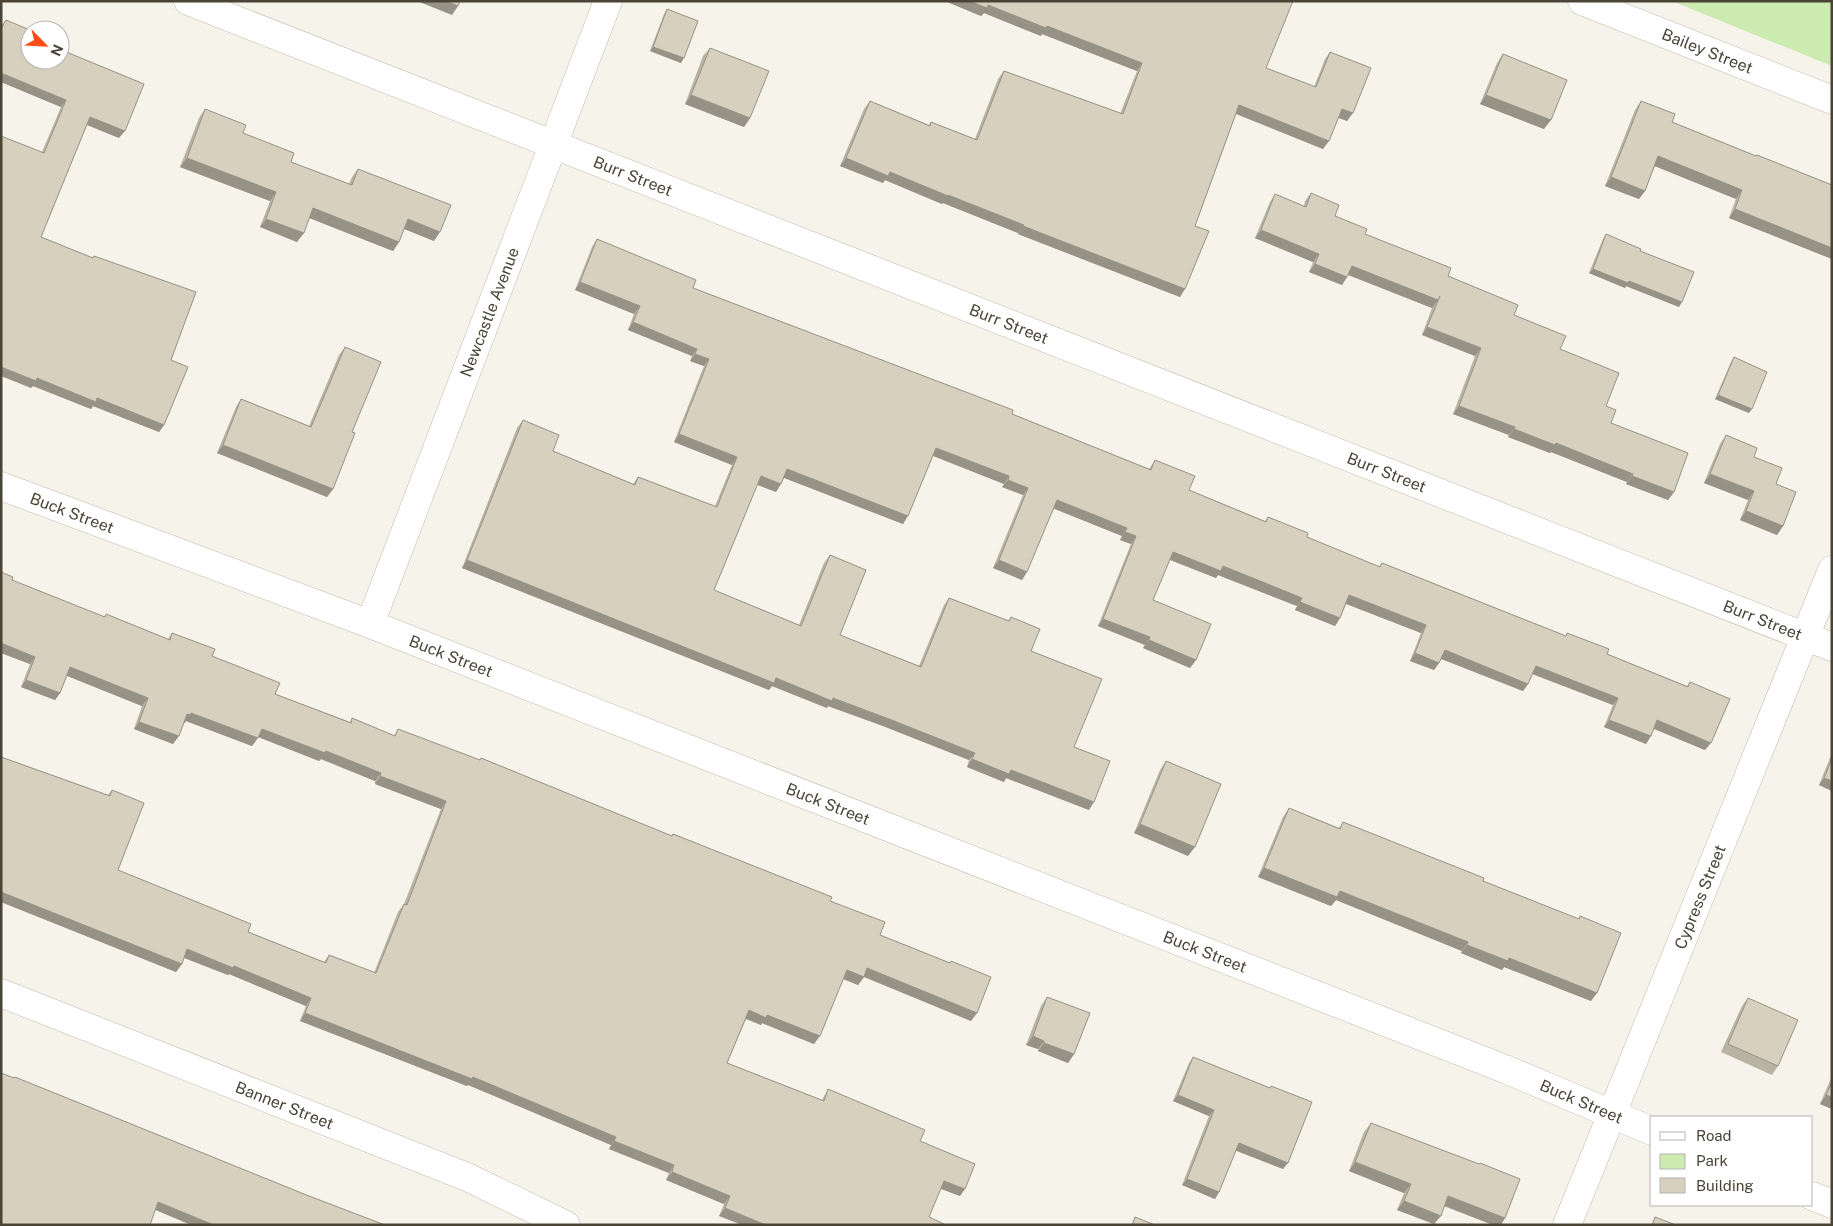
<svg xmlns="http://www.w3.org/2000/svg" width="1833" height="1226" font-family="'Public Sans',sans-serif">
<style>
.green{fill:#ccebb1}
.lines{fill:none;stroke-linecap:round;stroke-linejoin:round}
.street-casing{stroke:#c1bbac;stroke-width:29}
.street{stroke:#fff;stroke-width:28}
.wall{fill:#b9b3a4}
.shaded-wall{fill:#969286}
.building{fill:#d7d0bf;stroke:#969286}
.labels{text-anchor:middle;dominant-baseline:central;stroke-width:4;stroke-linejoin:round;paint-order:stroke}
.street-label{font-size:16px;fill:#4a4437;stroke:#fff}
</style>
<rect width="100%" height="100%" fill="#f5f3ea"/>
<path class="green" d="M 1672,1 L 1832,1 L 1832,66 Z"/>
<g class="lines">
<defs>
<g id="street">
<path id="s1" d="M 188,1 L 1832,647"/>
<path id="s2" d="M 1582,1 L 1832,100"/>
<path id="s3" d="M 1,486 L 370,624 L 1505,1069 L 1652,1131"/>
<path id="s4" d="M 370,624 L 608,1"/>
<path id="s5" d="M 1,993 L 467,1177 L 566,1225"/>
<path d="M 1812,1196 L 1832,1204"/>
<path id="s6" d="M 1567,1225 L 1832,570"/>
</g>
</defs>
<use href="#street" class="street-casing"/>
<use href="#street" class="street"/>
</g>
<path class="wall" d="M 945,1 L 1266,68 L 1314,87 L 1325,59 L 1330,52 L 1347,121 L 1338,117 L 1323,149 L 1236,114 L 1195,226 L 1180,297 L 1018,234 L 1018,233 L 943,203 L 942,204 L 885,180 L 883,183 L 840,166 L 864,109 L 870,101 L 929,125 L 931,122 L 975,139 L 998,79 L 1004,71 L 1120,114 L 1137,71 L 1042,34 L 1041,36 L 984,13 L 981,16 Z
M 667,9 L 681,63 L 650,51 L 664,14 Z
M 6,20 L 64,51 L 119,138 L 87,125 L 41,237 L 92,258 L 94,256 L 171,360 L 164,425 L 159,432 L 93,406 L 91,409 L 33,386 L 31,388 L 42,152 L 61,107 L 1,82 L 1,26 Z
M 710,48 L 750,118 L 744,127 L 685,104 L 703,56 Z
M 1503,54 L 1544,129 L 1480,104 L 1497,63 Z
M 1641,101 L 1672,122 L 1756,156 L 1832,185 L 1832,259 L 1729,218 L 1736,199 L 1655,166 L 1645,191 L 1639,199 L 1605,186 L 1635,110 Z
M 205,109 L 291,162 L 349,184 L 352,177 L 358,169 L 434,241 L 404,229 L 399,242 L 393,251 L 309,218 L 297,242 L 260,227 L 270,201 L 180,167 L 199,118 Z
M 1311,193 L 1335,216 L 1365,234 L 1448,276 L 1514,315 L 1560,349 L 1606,406 L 1611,423 L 1674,492 L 1668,500 L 1626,484 L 1627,482 L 1551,452 L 1550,453 L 1508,437 L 1509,435 L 1453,414 L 1475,356 L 1422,335 L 1432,308 L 1348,275 L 1342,285 L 1309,272 L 1313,262 L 1255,238 L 1270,202 L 1275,194 L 1304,206 L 1305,201 Z
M 1606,234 L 1640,251 L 1679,307 L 1626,286 L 1625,288 L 1589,273 L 1603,239 Z
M 597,239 L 693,288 L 1012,414 L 1149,469 L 1155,460 L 1189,490 L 1265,521 L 1268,517 L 1307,537 L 1379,567 L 1382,563 L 1566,636 L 1567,633 L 1607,654 L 1687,686 L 1690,682 L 1705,750 L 1654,729 L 1646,744 L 1604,727 L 1613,705 L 1532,674 L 1528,684 L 1523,691 L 1441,659 L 1439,663 L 1434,670 L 1410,661 L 1421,633 L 1346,604 L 1340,618 L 1335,626 L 1295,610 L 1297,606 L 1218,575 L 1216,578 L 1170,560 L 1153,600 L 1196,660 L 1190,668 L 1143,648 L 1145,645 L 1098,626 L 1131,544 L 1120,540 L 1122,536 L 1054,508 L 1022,580 L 993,568 L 1023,495 L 1002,487 L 1004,484 L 933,456 L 903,524 L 784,478 L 776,492 L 757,484 L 714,590 L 799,625 L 824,563 L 830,555 L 840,635 L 919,666 L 944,605 L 949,598 L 1008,621 L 1011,617 L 1031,651 L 1074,747 L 1089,810 L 1006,778 L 1004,782 L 967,767 L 969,760 L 883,726 L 828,706 L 827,708 L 772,686 L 769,690 L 462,568 L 517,428 L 523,420 L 553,451 L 633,484 L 638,477 L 715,506 L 732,465 L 674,442 L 704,366 L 690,361 L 692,356 L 628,330 L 634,314 L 575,290 L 592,247 Z
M 345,347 L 352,432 L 333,489 L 327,497 L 217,453 L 236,407 L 241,399 L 309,426 L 339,355 Z
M 1734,357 L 1749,413 L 1715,399 L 1731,362 Z
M 1726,435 L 1754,457 L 1776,484 L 1783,526 L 1777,535 L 1740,520 L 1748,500 L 1704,483 L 1720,444 Z
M 1,572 L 12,580 L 104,617 L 106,614 L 168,639 L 172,633 L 212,656 L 275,694 L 350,722 L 352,718 L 394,736 L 398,729 L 671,836 L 673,834 L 830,901 L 880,935 L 950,963 L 951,961 L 977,1013 L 971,1021 L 864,977 L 858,985 L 843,979 L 814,1044 L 762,1023 L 761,1025 L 746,1019 L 727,1063 L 822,1100 L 828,1089 L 920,1141 L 960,1196 L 941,1189 L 719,1216 L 724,1204 L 666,1180 L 669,1173 L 609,1149 L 611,1145 L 468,1085 L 467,1086 L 300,1021 L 306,1006 L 229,974 L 228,975 L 184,958 L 182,964 L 176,972 L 1,902 L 1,757 L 108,795 L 112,790 L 118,870 L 248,932 L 324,962 L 329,955 L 374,973 L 398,912 L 404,904 L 441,809 L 375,784 L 375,781 L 321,759 L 319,761 L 258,737 L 252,746 L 186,721 L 185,723 L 184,722 L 173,744 L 134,729 L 142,706 L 67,676 L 60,693 L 55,700 L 21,687 L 30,664 L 1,653 Z
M 1832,753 L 1832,791 L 1819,785 Z
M 1166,761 L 1188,856 L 1134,833 L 1160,770 Z
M 1289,808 L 1339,828 L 1343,822 L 1483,881 L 1578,919 L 1580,916 L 1591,1001 L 1504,967 L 1502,970 L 1461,953 L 1462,951 L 1336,900 L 1331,906 L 1258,877 L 1283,817 Z
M 1047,997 L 1074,1054 L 1068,1063 L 1038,1051 L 1038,1049 L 1026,1045 L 1041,1006 Z
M 1748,998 L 1778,1066 L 1772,1075 L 1721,1052 L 1742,1006 Z
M 1193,1057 L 1270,1088 L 1271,1086 L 1283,1169 L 1236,1150 L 1219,1192 L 1215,1199 L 1182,1185 L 1209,1116 L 1173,1101 L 1189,1063 Z
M 1832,1076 L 1832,1109 L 1820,1104 Z
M 1371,1123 L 1501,1225 L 1493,1225 L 1444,1206 L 1434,1224 L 1397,1210 L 1404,1193 L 1349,1171 L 1364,1132 Z"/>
<path class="shaded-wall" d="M 417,1 L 446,1 L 458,6 L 452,15 Z
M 945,1 L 969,1 L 988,5 L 1047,26 L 1142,63 L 1137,71 L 1042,34 L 1041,36 L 984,13 L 981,16 Z
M 653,47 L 684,58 L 681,63 L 650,51 Z
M 1,73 L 66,100 L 61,107 L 1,82 Z
M 691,95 L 750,118 L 744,127 L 685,104 Z
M 1486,95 L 1551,120 L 1544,129 L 1480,104 Z
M 1239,105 L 1329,141 L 1323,149 L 1234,113 Z
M 1342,109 L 1353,113 L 1347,121 L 1336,117 Z
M 90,117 L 125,131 L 119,138 L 85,124 Z
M 1658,156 L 1742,190 L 1736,199 L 1652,165 Z
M 187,158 L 276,192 L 270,201 L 180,167 Z
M 846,158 L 890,172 L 1024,225 L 1018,233 L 943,203 L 942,204 L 885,180 L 883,183 L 840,166 Z
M 1611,177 L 1645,191 L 1639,199 L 1605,186 Z
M 313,208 L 399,242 L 393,251 L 307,217 Z
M 1735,209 L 1832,248 L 1832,259 L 1729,218 Z
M 266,219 L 304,233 L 297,242 L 260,227 Z
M 408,219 L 440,232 L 434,241 L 402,228 Z
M 1023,226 L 1185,289 L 1180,297 L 1018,234 Z
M 1261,230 L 1319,254 L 1313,262 L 1255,238 Z
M 1315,264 L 1347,277 L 1342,285 L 1309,272 Z
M 1352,266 L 1438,300 L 1432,308 L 1346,274 Z
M 1593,269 L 1629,281 L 1682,302 L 1679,307 L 1626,286 L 1625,288 L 1589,273 Z
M 580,282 L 640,306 L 634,314 L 575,290 Z
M 633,322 L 697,349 L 692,356 L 628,330 Z
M 1427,327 L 1481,348 L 1475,356 L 1422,335 Z
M 695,354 L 709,359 L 704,366 L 690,361 Z
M 1,367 L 97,398 L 164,425 L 159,432 L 93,406 L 91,409 L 33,386 L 31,388 L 1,376 Z
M 1718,395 L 1752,409 L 1749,413 L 1715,399 Z
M 1459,406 L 1515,427 L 1509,435 L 1453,414 Z
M 1514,429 L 1556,443 L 1633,474 L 1627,482 L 1551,452 L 1550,453 L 1508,437 Z
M 679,434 L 737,457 L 732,465 L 674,442 Z
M 223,445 L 333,489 L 327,497 L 217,453 Z
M 936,448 L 1009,476 L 1004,484 L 931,455 Z
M 787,469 L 908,516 L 903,524 L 782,477 Z
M 1710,474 L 1754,491 L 1748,500 L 1704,483 Z
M 761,476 L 781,484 L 776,492 L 755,484 Z
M 1632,476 L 1674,492 L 1668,500 L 1626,484 Z
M 1008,480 L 1028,488 L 1023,495 L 1002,487 Z
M 1057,500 L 1127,528 L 1122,536 L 1052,508 Z
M 1746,511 L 1783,526 L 1777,535 L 1740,520 Z
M 1125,532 L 1136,536 L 1131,544 L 1120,540 Z
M 1173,552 L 1223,566 L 1302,598 L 1297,606 L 1218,575 L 1216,578 L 1168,559 Z
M 467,560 L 776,678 L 889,719 L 975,753 L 969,760 L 883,726 L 828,706 L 827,708 L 772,686 L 769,690 L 462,568 Z
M 999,560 L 1027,572 L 1022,580 L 993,568 Z
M 1349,595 L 1426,625 L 1421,633 L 1344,603 Z
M 1300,602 L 1340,618 L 1335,626 L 1295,610 Z
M 1103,619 L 1150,637 L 1145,645 L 1098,626 Z
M 1149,640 L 1196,660 L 1190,668 L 1143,648 Z
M 1,643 L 35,657 L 30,664 L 1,653 Z
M 1445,650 L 1528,684 L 1523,691 L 1439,658 Z
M 1415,653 L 1439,663 L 1434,670 L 1410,661 Z
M 1536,666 L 1618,698 L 1613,705 L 1530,673 Z
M 70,667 L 148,698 L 142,706 L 65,675 Z
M 26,680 L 60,693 L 55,700 L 21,687 Z
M 191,713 L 258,738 L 252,746 L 186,721 L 185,723 L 181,722 L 187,714 Z
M 1609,720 L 1651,736 L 1646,744 L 1604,727 Z
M 1657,720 L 1711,743 L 1705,750 L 1652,728 Z
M 139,722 L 179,736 L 173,744 L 134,729 Z
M 262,729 L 326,751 L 381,773 L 375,781 L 321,759 L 319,761 L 256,736 Z
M 972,759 L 1011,770 L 1094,802 L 1089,810 L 1006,778 L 1004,782 L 967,767 Z
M 380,776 L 446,801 L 441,809 L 375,784 Z
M 1824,778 L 1832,781 L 1832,791 L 1819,785 Z
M 1140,824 L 1195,847 L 1188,856 L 1134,833 Z
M 1264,868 L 1340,891 L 1468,942 L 1462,951 L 1336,900 L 1331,906 L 1258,877 Z
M 1,892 L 182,964 L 176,972 L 1,902 Z
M 1467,945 L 1509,958 L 1597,993 L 1591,1001 L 1504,967 L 1502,970 L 1461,953 Z
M 187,949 L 234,966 L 311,998 L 306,1006 L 229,974 L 228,975 L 182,957 Z
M 867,968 L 977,1013 L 971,1021 L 862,976 Z
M 847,970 L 864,977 L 858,985 L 841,978 Z
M 749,1010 L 767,1015 L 820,1036 L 814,1044 L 762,1023 L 761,1025 L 744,1018 Z
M 305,1013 L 473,1077 L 616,1137 L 611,1145 L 468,1085 L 467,1086 L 300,1021 Z
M 1033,1036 L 1044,1041 L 1038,1049 L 1026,1045 Z
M 1044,1043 L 1074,1054 L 1068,1063 L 1038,1051 Z
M 1178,1095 L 1214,1110 L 1209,1116 L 1173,1101 Z
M 1826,1095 L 1832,1097 L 1832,1109 L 1820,1104 Z
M 614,1141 L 674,1165 L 669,1173 L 609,1149 Z
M 1239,1143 L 1288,1163 L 1283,1169 L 1234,1150 Z
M 1355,1162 L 1411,1184 L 1404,1193 L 1349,1171 Z
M 672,1172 L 730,1196 L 724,1204 L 666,1180 Z
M 1187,1179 L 1219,1192 L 1215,1199 L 1182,1185 Z
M 944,1181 L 965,1189 L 960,1196 L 939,1188 Z
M 1448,1196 L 1505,1218 L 1501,1225 L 1493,1225 L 1442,1205 Z
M 1404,1201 L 1441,1216 L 1434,1224 L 1397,1210 Z
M 158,1202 L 214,1225 L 191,1225 L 153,1209 Z
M 725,1208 L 766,1225 L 742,1225 L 719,1216 Z"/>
<path class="building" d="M 446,1 L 460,1 L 458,6 Z
M 969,1 L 1293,1 L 1266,68 L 1316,87 L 1330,52 L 1371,68 L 1353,113 L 1342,109 L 1329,141 L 1239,105 L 1195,226 L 1209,231 L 1185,289 L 1023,226 L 1024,225 L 948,195 L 948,196 L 890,172 L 888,176 L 846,158 L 870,101 L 930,126 L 931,122 L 977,140 L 1004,71 L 1123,114 L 1142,63 L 1047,26 L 1046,28 L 988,5 L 987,8 Z
M 667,9 L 698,21 L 684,58 L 653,47 Z
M 6,20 L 30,30 L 30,60 L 60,60 L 60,42 L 67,45 L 64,51 L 144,84 L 125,131 L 90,117 L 41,237 L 93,258 L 94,256 L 196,292 L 171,360 L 188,367 L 164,425 L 97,398 L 96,402 L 37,378 L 36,381 L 1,367 L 1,136 L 44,153 L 66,100 L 1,73 L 1,29 Z
M 710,48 L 769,71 L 750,118 L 691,95 Z
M 1503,54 L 1567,80 L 1551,120 L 1486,95 Z
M 1641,101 L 1675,114 L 1672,122 L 1756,156 L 1757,155 L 1832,185 L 1832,248 L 1735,209 L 1742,190 L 1658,156 L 1645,191 L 1611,177 Z
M 205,109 L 246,125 L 243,133 L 294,153 L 291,162 L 352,185 L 358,169 L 451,205 L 440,232 L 408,219 L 399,242 L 313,208 L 304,233 L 266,219 L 276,192 L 187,158 Z
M 1311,193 L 1339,205 L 1335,216 L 1367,229 L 1365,234 L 1451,268 L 1448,276 L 1518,305 L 1514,315 L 1566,336 L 1560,349 L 1619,373 L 1606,406 L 1616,410 L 1611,423 L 1688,453 L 1674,492 L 1632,476 L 1633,474 L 1556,443 L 1555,445 L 1514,429 L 1515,427 L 1459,406 L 1481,348 L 1427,327 L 1440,296 L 1438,300 L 1352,266 L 1347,277 L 1315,264 L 1319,254 L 1261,230 L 1275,194 L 1306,207 Z
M 1606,234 L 1641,249 L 1640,251 L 1694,272 L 1682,302 L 1629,281 L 1628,283 L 1593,269 Z
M 597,239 L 696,280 L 693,288 L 1013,410 L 1012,414 L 1151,470 L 1155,460 L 1195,476 L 1189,490 L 1266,522 L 1268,517 L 1308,533 L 1307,537 L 1380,567 L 1382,563 L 1566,636 L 1567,633 L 1609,649 L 1607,654 L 1688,687 L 1690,682 L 1730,699 L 1711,743 L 1657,720 L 1651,736 L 1609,720 L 1618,698 L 1536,666 L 1528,684 L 1445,650 L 1439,663 L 1415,653 L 1426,625 L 1349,595 L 1340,618 L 1300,602 L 1302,598 L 1223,566 L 1221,571 L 1173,552 L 1153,600 L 1211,624 L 1196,660 L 1149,640 L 1150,637 L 1103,619 L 1136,536 L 1125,532 L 1127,528 L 1057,500 L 1027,572 L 999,560 L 1028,488 L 1008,480 L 1009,476 L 936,448 L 908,516 L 787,469 L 781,484 L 761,476 L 714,590 L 801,626 L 830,555 L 866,570 L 840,635 L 921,667 L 949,598 L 1009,621 L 1011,617 L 1040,629 L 1031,651 L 1102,679 L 1074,747 L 1110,761 L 1094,802 L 1011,770 L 1009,774 L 972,759 L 975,753 L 889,719 L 833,698 L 832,701 L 776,678 L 774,683 L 467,560 L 523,420 L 559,435 L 553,451 L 635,485 L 638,477 L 717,507 L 737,457 L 679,434 L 709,359 L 695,354 L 697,349 L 633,322 L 640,306 L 580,282 Z
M 345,347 L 381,362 L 352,432 L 355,433 L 333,489 L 223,445 L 241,399 L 311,427 Z
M 1734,357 L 1767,372 L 1752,409 L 1718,395 Z
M 1726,435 L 1757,448 L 1754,457 L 1782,468 L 1776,484 L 1796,492 L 1783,526 L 1746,511 L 1754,491 L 1710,474 Z
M 1,572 L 13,577 L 12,580 L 105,617 L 106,614 L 170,640 L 172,633 L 215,649 L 212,656 L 280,683 L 275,694 L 351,723 L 352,718 L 395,736 L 398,729 L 480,760 L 481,758 L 672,836 L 673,834 L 832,897 L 830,901 L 885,922 L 880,935 L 950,963 L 951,961 L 991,977 L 977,1013 L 867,968 L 864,977 L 847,970 L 820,1036 L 767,1015 L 766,1018 L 749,1010 L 727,1063 L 824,1101 L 828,1089 L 925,1130 L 920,1141 L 975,1164 L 965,1189 L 944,1181 L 929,1217 L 946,1225 L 766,1225 L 725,1208 L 730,1196 L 672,1172 L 674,1165 L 614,1141 L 616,1137 L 473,1077 L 472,1079 L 305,1013 L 311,998 L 234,966 L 233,968 L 187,949 L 182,964 L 1,892 L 1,757 L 110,796 L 112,790 L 144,803 L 118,870 L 251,924 L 248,932 L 326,963 L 329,955 L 376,973 L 404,904 L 407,905 L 446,801 L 380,776 L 381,773 L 326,751 L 325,753 L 262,729 L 258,738 L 191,713 L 190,715 L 187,714 L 179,736 L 139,722 L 148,698 L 70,667 L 60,693 L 26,680 L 35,657 L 1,643 Z
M 1832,759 L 1832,781 L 1824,778 Z
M 1166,761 L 1221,784 L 1195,847 L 1140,824 Z
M 1289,808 L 1340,829 L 1343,822 L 1484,878 L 1483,881 L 1579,919 L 1580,916 L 1621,933 L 1597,993 L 1509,958 L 1508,961 L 1467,945 L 1468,942 L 1340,891 L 1337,897 L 1264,868 Z
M 1047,997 L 1090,1013 L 1074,1054 L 1044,1043 L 1044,1041 L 1033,1036 Z
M 1748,998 L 1798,1020 L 1778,1066 L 1728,1044 Z
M 1193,1057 L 1270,1088 L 1271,1086 L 1312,1102 L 1288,1163 L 1239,1143 L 1219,1192 L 1187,1179 L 1214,1110 L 1178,1095 Z
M 1,1073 L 14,1078 L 15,1077 L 309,1196 L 385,1225 L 214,1225 L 158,1202 L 150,1225 L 1,1225 Z
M 1832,1082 L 1832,1097 L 1826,1095 Z
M 1371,1123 L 1479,1164 L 1480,1163 L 1520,1179 L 1505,1218 L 1448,1196 L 1441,1216 L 1404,1201 L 1411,1184 L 1355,1162 Z
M 1135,1217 L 1155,1225 L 1132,1225 Z
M 1655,1217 L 1676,1225 L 1652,1225 Z"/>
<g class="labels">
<g class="street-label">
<text stroke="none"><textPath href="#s2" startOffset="135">Bailey Street</textPath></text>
<text stroke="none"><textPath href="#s1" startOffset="478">Burr Street</textPath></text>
<text stroke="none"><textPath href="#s4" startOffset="334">Newcastle Avenue</textPath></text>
<text stroke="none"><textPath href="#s1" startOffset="882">Burr Street</textPath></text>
<text stroke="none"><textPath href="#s1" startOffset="1288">Burr Street</textPath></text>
<text stroke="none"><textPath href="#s3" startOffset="76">Buck Street</textPath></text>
<text stroke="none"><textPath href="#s1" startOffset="1692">Burr Street</textPath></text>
<text stroke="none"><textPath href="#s3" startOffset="481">Buck Street</textPath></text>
<text stroke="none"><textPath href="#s3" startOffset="886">Buck Street</textPath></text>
<text stroke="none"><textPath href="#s6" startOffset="354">Cypress Street</textPath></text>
<text stroke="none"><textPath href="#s3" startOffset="1291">Buck Street</textPath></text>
<text stroke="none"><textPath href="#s3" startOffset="1696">Buck Street</textPath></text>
<text stroke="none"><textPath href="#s5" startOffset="305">Banner Street</textPath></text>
</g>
</g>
<rect width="1833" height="1226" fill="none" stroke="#4a4437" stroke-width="5"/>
<rect x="1650" y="1116" width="162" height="90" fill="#ffffff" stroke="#b7b4af"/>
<rect x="1660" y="1132" width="25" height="8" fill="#ffffff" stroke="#b7b4af"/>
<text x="1696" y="1141" font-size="15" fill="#4a4437">Road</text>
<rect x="1660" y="1154" width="25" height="15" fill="#ccebb1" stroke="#b7b4af"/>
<text x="1696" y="1166" font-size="15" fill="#4a4437">Park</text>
<rect x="1660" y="1178" width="25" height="15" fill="#d7d0bf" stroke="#b7b4af"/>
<text x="1696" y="1191" font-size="15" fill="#4a4437">Building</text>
<g transform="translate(45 45) rotate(114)"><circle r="24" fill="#ffffff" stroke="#b7b4af"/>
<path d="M0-4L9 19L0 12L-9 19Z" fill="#ff4b17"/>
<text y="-8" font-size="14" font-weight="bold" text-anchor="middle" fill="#4a4437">N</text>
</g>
</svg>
